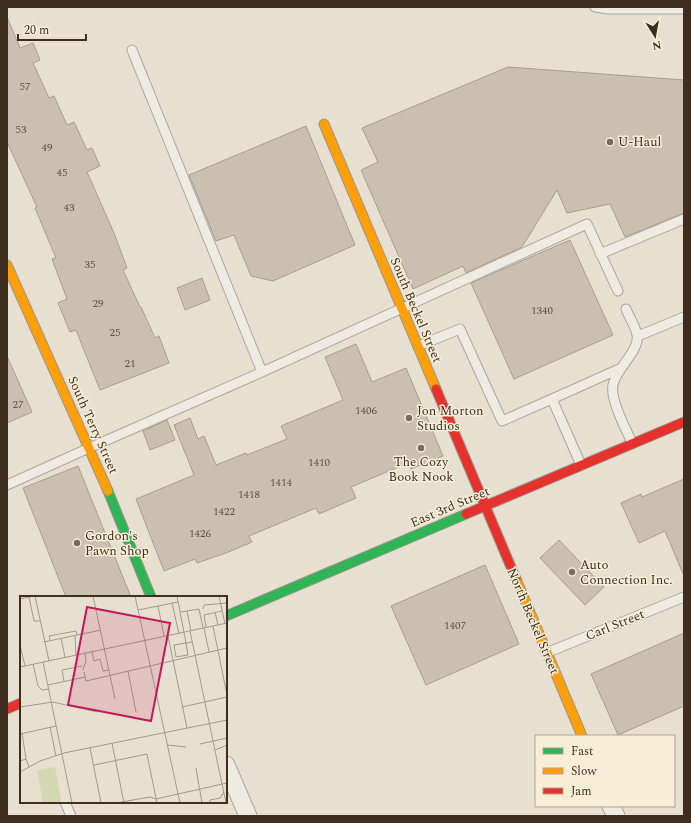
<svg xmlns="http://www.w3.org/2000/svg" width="691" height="823" font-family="Spectral,serif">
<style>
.building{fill:#cbbfb2;stroke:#a89c90}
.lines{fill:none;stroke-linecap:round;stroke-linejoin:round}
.lane-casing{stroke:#ada599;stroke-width:11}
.street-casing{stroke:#ada599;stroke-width:19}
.fast-casing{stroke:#9c958a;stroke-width:11}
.slow-casing{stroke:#9c958a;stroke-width:11}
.jam-casing{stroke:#9c958a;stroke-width:11}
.lane{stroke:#efebe3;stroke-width:9}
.street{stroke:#efebe3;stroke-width:17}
.fast{stroke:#30b455;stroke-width:9}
.slow{stroke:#ff9f0a;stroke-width:9}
.jam{stroke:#e5322d;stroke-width:9}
.poi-dot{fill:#786c5e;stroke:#f7eed8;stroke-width:1.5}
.labels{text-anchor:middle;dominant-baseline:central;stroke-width:3;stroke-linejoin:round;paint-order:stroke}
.number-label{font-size:11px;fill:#605244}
.poi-label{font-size:13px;fill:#3d2e20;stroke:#f7eed8;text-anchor:start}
.street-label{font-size:13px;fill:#3d2e20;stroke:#f7eed8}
.inset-road{fill:none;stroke:#a3998a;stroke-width:1}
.view{fill:#c2185b;fill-opacity:0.15;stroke:#c2185b;stroke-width:2}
.inset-edge{fill:none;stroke:#3d2e20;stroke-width:2}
</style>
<rect width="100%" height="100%" fill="#e7e0d1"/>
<path class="building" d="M 7,17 L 20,48 L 33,43 L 40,60 L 33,63 L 49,98 L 54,96 L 67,125 L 74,122 L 87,150 L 92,148 L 100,166 L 87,172 L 114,233 L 127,268 L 123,270 L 140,307 L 141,307 L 155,338 L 159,336 L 169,363 L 100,390 L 76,330 L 70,332 L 58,303 L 67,299 L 52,259 L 56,258 L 35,208 L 37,207 L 7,142 Z
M 508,67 L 684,80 L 684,213 L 625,237 L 610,204 L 567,213 L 557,190 L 522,247 L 466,273 L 463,266 L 413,289 L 361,170 L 378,162 L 362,128 Z
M 306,126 L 355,245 L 273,281 L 251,276 L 234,235 L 216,241 L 189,175 Z
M 570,240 L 613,335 L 514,379 L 471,283 Z
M 202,278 L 210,300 L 185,310 L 177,288 Z
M 356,344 L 372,382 L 406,368 L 443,456 L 411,469 L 408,463 L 351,487 L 356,498 L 319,514 L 316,508 L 249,536 L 252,542 L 226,553 L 197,563 L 195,559 L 164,571 L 136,499 L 194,475 L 174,425 L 190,418 L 198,439 L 204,436 L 216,465 L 246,453 L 247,455 L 287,439 L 281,426 L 343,400 L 325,357 Z
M 7,356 L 32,412 L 7,423 Z
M 167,420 L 175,440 L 150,450 L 143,431 Z
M 78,466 L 131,597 L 66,597 L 23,488 Z
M 684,479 L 684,576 L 665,531 L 639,543 L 621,503 L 641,494 L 642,497 Z
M 559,540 L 604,587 L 585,605 L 540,558 Z
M 485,565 L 519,644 L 426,685 L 391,606 Z
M 684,633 L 684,706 L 618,735 L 591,674 Z"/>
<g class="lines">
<defs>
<path id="lane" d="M 595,7 L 608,9 L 684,9
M 132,50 L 262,372
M 600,254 L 684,219
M 626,309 C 629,317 636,327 637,335 C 640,351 616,368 613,385 C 610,400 626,429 632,443
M 638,336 L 684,317
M 418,346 L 460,329 L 502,421 L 552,399 L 581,465
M 552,399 L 619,369
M 7,485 L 89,448 L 262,372 L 587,224 L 618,291
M 546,653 L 684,597
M 65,802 L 71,816"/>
<path id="street" d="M 226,765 L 248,816
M 611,806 L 616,816"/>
<path id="fast" d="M 108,491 L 151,597
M 226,616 L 466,514"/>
<path id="slow" d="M 324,124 L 436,389
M 7,265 L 108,491
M 516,579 L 582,736"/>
<path id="jam" d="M 436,389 L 516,579
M 466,514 L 684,422
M 7,709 L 21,703"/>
</defs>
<use href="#lane" class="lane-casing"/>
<use href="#street" class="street-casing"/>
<use href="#fast" class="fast-casing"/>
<use href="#slow" class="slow-casing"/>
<use href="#jam" class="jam-casing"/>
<use href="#lane" class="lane"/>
<use href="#street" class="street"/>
<use href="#fast" class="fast"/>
<use href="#slow" class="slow"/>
<use href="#jam" class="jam"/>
</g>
<g class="poi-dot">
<circle cx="610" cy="142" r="4"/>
<circle cx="409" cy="418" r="4"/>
<circle cx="421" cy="448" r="4"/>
<circle cx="77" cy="543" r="4"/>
<circle cx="572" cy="572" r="4"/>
</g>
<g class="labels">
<g class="number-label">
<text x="25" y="86">57</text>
<text x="21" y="129">53</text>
<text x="47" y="147">49</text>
<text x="62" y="172">45</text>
<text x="69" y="207">43</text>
<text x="90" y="264">35</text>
<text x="98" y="303">29</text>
<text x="542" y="310">1340</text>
<text x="115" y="332">25</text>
<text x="130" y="363">21</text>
<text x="18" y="404">27</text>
<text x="366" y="410">1406</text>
<text x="319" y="462">1410</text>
<text x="281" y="482">1414</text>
<text x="249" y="494">1418</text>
<text x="224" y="511">1422</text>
<text x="200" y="533">1426</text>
<text x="455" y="625">1407</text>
</g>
<g class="poi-label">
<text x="618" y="142">U-Haul</text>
<text x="417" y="411">Jon Morton<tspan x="417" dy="15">Studios</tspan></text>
<text x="421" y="462" text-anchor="middle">The Cozy<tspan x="421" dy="15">Book Nook</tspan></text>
<text x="85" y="536">Gordon's<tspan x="85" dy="15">Pawn Shop</tspan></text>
<text x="580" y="565">Auto<tspan x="580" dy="15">Connection Inc.</tspan></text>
</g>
<g class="street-label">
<text transform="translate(416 310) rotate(67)">South Beckel Street</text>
<text transform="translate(93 425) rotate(66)">South Terry Street</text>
<text transform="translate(450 507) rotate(-23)">East 3rd Street</text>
<text transform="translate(533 621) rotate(67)">North Beckel Street</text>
<text transform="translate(615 625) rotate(-22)">Carl Street</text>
</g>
</g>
<g transform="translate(20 596)">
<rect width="207" height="207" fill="#e7e0d1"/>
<path d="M 35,171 L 42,207 L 23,207 L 17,174 Z" fill="#d6d7b3"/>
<path class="inset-road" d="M 15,0 L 29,65M 73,0 L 95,103M 115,0 L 160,207M 157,0 L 166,47 L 172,46M 199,0 L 205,28M 9,1 L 14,25 L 20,25M 0,3 L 14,0M 152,7 L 159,38M 138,10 L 144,40M 183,13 L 184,9 L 207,7M 118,14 L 158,6M 167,15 L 171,35M 161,16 L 179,13 L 183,32M 195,16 L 198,29M 193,30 L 207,99M 186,31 L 184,19 L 202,15M 184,32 L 189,56M 170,35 L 206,207M 55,40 L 56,59M 148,40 L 167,132M 41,42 L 45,61M 30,44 L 29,40 L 56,35 L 57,39M 24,46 L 81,34M 166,47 L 168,59 L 156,61 L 154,49 ZM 0,49 L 5,70M 72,56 L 74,65 L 80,63 L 83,75 L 89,74M 23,66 L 52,207M 13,68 L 18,90 L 22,94 L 29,93M 0,71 L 207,27M 63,74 L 66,65 L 65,57M 108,75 L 116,116M 64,76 L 66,85 L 207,52M 44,85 L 42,74 L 62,70M 28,89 L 65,81M 0,111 L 33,106 L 77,116M 162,111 L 207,101M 30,131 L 36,160M 2,137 L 6,163M 0,138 L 36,130M 92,147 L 104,207M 180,148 L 207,142M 147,149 L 166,151M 70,152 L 81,207M 195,154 L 207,149M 0,165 L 6,163 L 9,171M 74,169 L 127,158 L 137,207M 176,172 L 182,207M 0,176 L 20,165 L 44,157 L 207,124M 96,207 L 130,201 L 136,203 L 207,187M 190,207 L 190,204 L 200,202 L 204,196"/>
<path class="view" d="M 67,11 L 150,27 L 131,125 L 48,109 Z"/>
<rect width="207" height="207" class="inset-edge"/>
</g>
<rect width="691" height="823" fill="none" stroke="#3d2e20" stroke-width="16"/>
<rect x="535" y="735" width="140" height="72" fill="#f7eed8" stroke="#ada18e"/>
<rect x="543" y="748" width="20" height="6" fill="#30b455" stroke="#ada18e"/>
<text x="571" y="755" font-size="12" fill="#3d2e20">Fast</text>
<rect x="543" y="768" width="20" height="6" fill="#ff9f0a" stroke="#ada18e"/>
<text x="571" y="775" font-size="12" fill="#3d2e20">Slow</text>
<rect x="543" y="788" width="20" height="6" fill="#e5322d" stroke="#ada18e"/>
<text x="571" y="795" font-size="12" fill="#3d2e20">Jam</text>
<g transform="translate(655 36) rotate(169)" stroke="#f7eed8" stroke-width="3" paint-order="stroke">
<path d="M0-3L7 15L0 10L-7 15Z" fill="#3d2e20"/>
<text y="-6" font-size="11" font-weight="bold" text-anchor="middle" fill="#3d2e20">N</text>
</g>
<path d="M18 34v6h68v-6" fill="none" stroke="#3d2e20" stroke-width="2"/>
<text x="24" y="34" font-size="12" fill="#3d2e20" stroke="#f7eed8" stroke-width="3" paint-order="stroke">20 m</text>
</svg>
